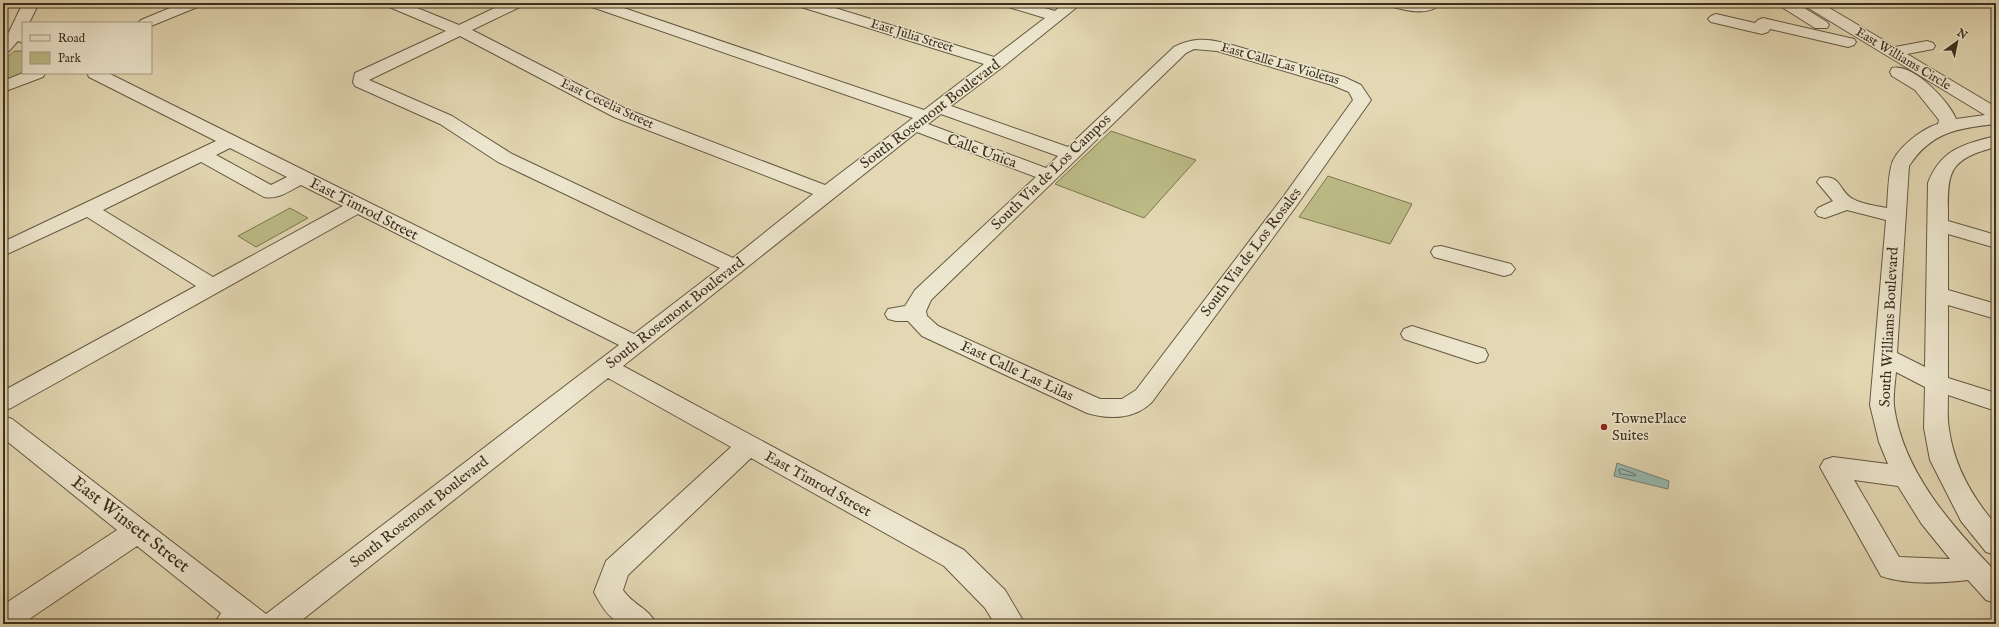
<svg xmlns="http://www.w3.org/2000/svg" width="1999" height="627" font-family="'IM FELL English',serif">
<style>
.green{fill:#bcbc87;stroke:#7c7652}
.water{fill:#96b9b2;stroke:#728277}
.lines{fill:none;stroke-linecap:round;stroke-linejoin:round}
.shore{stroke:#687468;stroke-width:1}
.minor-casing{stroke:#655943;stroke-width:2}
.minor{fill:#ede6ce;fill-rule:evenodd}
.poi-dot{fill:#8f2418;stroke:#ede6ce;stroke-width:1.5}
.labels{text-anchor:middle;dominant-baseline:central;stroke-width:3;stroke-linejoin:round;paint-order:stroke}
.far-street-label{font-size:13px;fill:#3b2f1e;stroke:#ede6ce}
.street-label{font-size:15px;fill:#3b2f1e;stroke:#ede6ce}
.poi-label{font-size:15px;fill:#3b2f1e;stroke:#ede6ce;text-anchor:start}
.near-street-label{font-size:18px;fill:#3b2f1e;stroke:#ede6ce}
</style>
<rect width="100%" height="100%" fill="#e3d8b3"/>
<filter id="stains"><feTurbulence type="fractalNoise" baseFrequency=".005" numOctaves="4"/><feColorMatrix values="0 0 0 0 .2 0 0 0 0 .09 0 0 0 0 .02 0 0 0 .5 -.17"/></filter>
<radialGradient id="worn" r=".72"><stop offset=".6" stop-color="#630" stop-opacity="0"/><stop offset="1" stop-color="#630" stop-opacity=".3"/></radialGradient>
<path class="green" d="M 15,51 L 23,51 L 23,73 L 3,82 C 3,69 2,58 15,51 Z
M 1111,131 L 1196,160 L 1144,218 L 1055,184 Z
M 1328,176 L 1412,204 L 1390,244 L 1299,217 Z
M 290,208 L 308,218 L 256,247 L 238,236 Z"/>
<path class="water" d="M 1617,463 L 1669,481 L 1668,489 L 1614,476 Z"/>
<g class="lines">
<path class="shore" d="M 1622,469 L 1635,474 L 1636,476 L 1620,474 L 1619,470 Z"/>
<defs>
<path id="minor" d="M 23,3 L 39,3 L 29,23 L 23,23 L 23,43 L 18,41 L 9,51 L 3,53 L 3,39 L 9,32 Z
M 182,3 L 203,3 L 200,6 L 151,26 L 151,23 L 138,23 L 141,20 Z
M 384,3 L 405,3 L 459,25 L 505,3 L 525,3 L 522,6 L 472,30 L 626,109 L 825,185 L 913,118 L 589,6 L 586,3 L 609,3 L 924,110 L 984,64 L 798,6 L 795,3 L 819,3 L 994,57 L 1045,18 L 1005,6 L 1002,3 L 1027,3 L 1055,11 L 1064,3 L 1082,3 L 1004,66 L 951,106 L 1068,147 L 1174,47 C 1191,38 1206,38 1225,43 L 1344,77 L 1361,85 L 1371,100 L 1297,205 L 1152,402 C 1135,419 1110,420 1087,413 L 922,336 L 908,321 L 896,321 L 888,319 L 885,314 L 888,309 L 905,306 L 915,290 L 1036,177 L 917,132 L 623,366 L 964,550 L 1005,590 L 1025,624 L 995,624 L 985,608 L 944,566 L 751,458 L 628,575 L 623,590 C 633,605 649,608 656,624 C 619,624 612,627 594,592 L 606,561 L 731,447 L 608,378 L 297,624 L 214,624 L 221,613 L 137,546 L 22,624 L 3,624 L 3,605 L 117,530 L 3,438 L 3,416 L 12,419 L 266,614 L 619,345 L 358,214 L 11,408 L 3,411 L 3,391 L 196,286 L 87,217 L 3,256 L 3,242 L 216,141 L 89,77 L 87,73 L 108,73 L 634,334 L 720,268 L 498,162 L 440,124 L 355,86 L 353,82 L 355,73 L 446,31 L 387,6 ZM 460,36 L 614,117 L 813,194 L 733,258 L 512,154 L 452,116 L 369,80 ZM 1194,49 L 1217,51 L 1332,85 L 1349,92 L 1353,100 L 1283,197 L 1136,390 L 1122,399 L 1100,399 L 938,326 L 927,316 L 926,311 L 931,300 L 1186,53 ZM 941,114 L 1058,156 L 1046,168 L 928,124 ZM 230,148 L 287,177 L 271,185 L 216,155 ZM 201,162 L 264,197 C 278,200 289,191 301,185 L 343,206 L 213,277 L 103,210 Z
M 1387,3 L 1441,3 C 1431,17 1403,10 1390,6 Z
M 1777,3 L 1796,3 L 1827,22 L 1829,25 L 1827,28 L 1815,28 L 1780,6 Z
M 1802,3 L 1821,3 L 1895,47 L 1927,41 L 1933,43 L 1935,46 L 1933,49 L 1907,54 L 1996,107 L 1996,124 C 1958,128 1931,132 1909,166 L 1897,353 L 1925,367 L 1928,183 C 1941,149 1964,144 1996,136 L 1996,147 C 1945,160 1948,174 1948,221 L 1996,235 L 1996,248 L 1948,234 L 1948,290 L 1996,304 L 1996,319 L 1948,305 L 1948,378 L 1996,393 L 1996,411 L 1948,395 C 1948,406 1947,418 1949,429 C 1954,466 1972,497 1996,525 L 1996,555 L 1986,552 L 1961,521 L 1930,460 L 1924,428 L 1925,387 L 1896,372 C 1895,383 1893,395 1894,406 C 1903,472 1952,526 1996,572 L 1996,603 L 1986,600 L 1968,580 C 1943,583 1906,585 1881,576 L 1820,467 L 1824,460 L 1833,457 L 1888,464 L 1879,442 L 1870,405 L 1886,220 L 1847,210 L 1825,218 L 1818,216 L 1815,212 L 1818,208 L 1833,201 L 1817,182 L 1820,178 C 1841,173 1839,192 1853,199 C 1862,204 1876,206 1887,208 C 1888,195 1888,180 1891,167 C 1894,150 1921,129 1938,124 L 1939,120 L 1915,90 L 1892,76 L 1890,72 L 1892,68 C 1913,63 1949,101 1956,119 L 1985,115 L 1805,6 ZM 1854,480 L 1898,486 L 1921,523 L 1950,559 L 1899,557 Z
M 1716,14 L 1755,23 L 1758,20 L 1763,18 L 1854,39 L 1856,42 L 1854,45 L 1848,47 L 1770,29 L 1768,32 L 1762,34 L 1711,22 L 1708,19 L 1711,16 Z
M 23,73 L 45,73 L 43,77 L 3,92 L 3,81 Z
M 1441,246 L 1511,264 L 1515,269 L 1511,274 L 1504,276 L 1434,257 L 1431,252 L 1434,247 Z
M 1412,326 L 1485,349 L 1488,355 L 1485,361 L 1477,363 L 1404,339 L 1401,334 L 1404,329 Z"/>
</defs>
<use href="#minor" class="minor-casing"/>
<use href="#minor" class="minor"/>
</g>
<circle class="poi-dot" cx="1604" cy="427" r="4"/>
<g class="labels">
<g class="far-street-label">
<text transform="translate(912 36) rotate(17)">East Julia Street</text>
<text transform="translate(1903 59) rotate(31)">East Williams Circle</text>
<text transform="translate(1280 64) rotate(16)">East Calle Las Violetas</text>
<text transform="translate(607 104) rotate(25)">East Cecelia Street</text>
</g>
<g class="street-label">
<text transform="translate(930 114) rotate(-37)">South Rosemont Boulevard</text>
<text transform="translate(982 151) rotate(20)">Calle Unica</text>
<text transform="translate(1051 172) rotate(-44)">South Via de Los Campos</text>
<text transform="translate(364 209) rotate(27)">East Timrod Street</text>
<text transform="translate(1251 252) rotate(-53)">South Via de Los Rosales</text>
<text transform="translate(675 313) rotate(-38)">South Rosemont Boulevard</text>
<text transform="translate(1889 327) rotate(-87)">South Williams Boulevard</text>
<text transform="translate(1017 371) rotate(25)">East Calle Las Lilas</text>
<text transform="translate(818 484) rotate(29)">East Timrod Street</text>
<text transform="translate(419 512) rotate(-38)">South Rosemont Boulevard</text>
</g>
<g class="poi-label">
<text x="1612" y="418">TownePlace<tspan x="1612" dy="17">Suites</tspan></text>
</g>
<g class="near-street-label">
<text transform="translate(130 525) rotate(38)">East Winsett Street</text>
</g>
</g>
<rect width="1999" height="627" fill="none" stroke="#e3d8b3" stroke-width="16"/>
<rect x="4" y="4" width="1991" height="619" fill="none" stroke="#3b2f1e" stroke-width="2"/>
<rect x="8" y="8" width="1983" height="611" fill="none" stroke="#3b2f1e"/>
<rect x="22" y="22" width="130" height="52" fill="#ede6ce" stroke="#a69d88"/>
<rect x="30" y="35" width="20" height="6" fill="#ede6ce" stroke="#a69d88"/>
<text x="58" y="42" font-size="12" fill="#3b2f1e">Road</text>
<rect x="30" y="52" width="20" height="12" fill="#bcbc87" stroke="#a69d88"/>
<text x="58" y="62" font-size="12" fill="#3b2f1e">Park</text>
<g transform="translate(1957 42) rotate(33)" stroke="#ede6ce" stroke-width="3" paint-order="stroke">
<path d="M0-3L7 15L0 10L-7 15Z" fill="#3b2f1e"/>
<text y="-6" font-size="11" font-weight="bold" text-anchor="middle" fill="#3b2f1e">N</text>
</g>
<rect width="100%" height="100%" filter="url(#stains)"/>
<rect width="100%" height="100%" fill="url(#worn)"/>
</svg>
